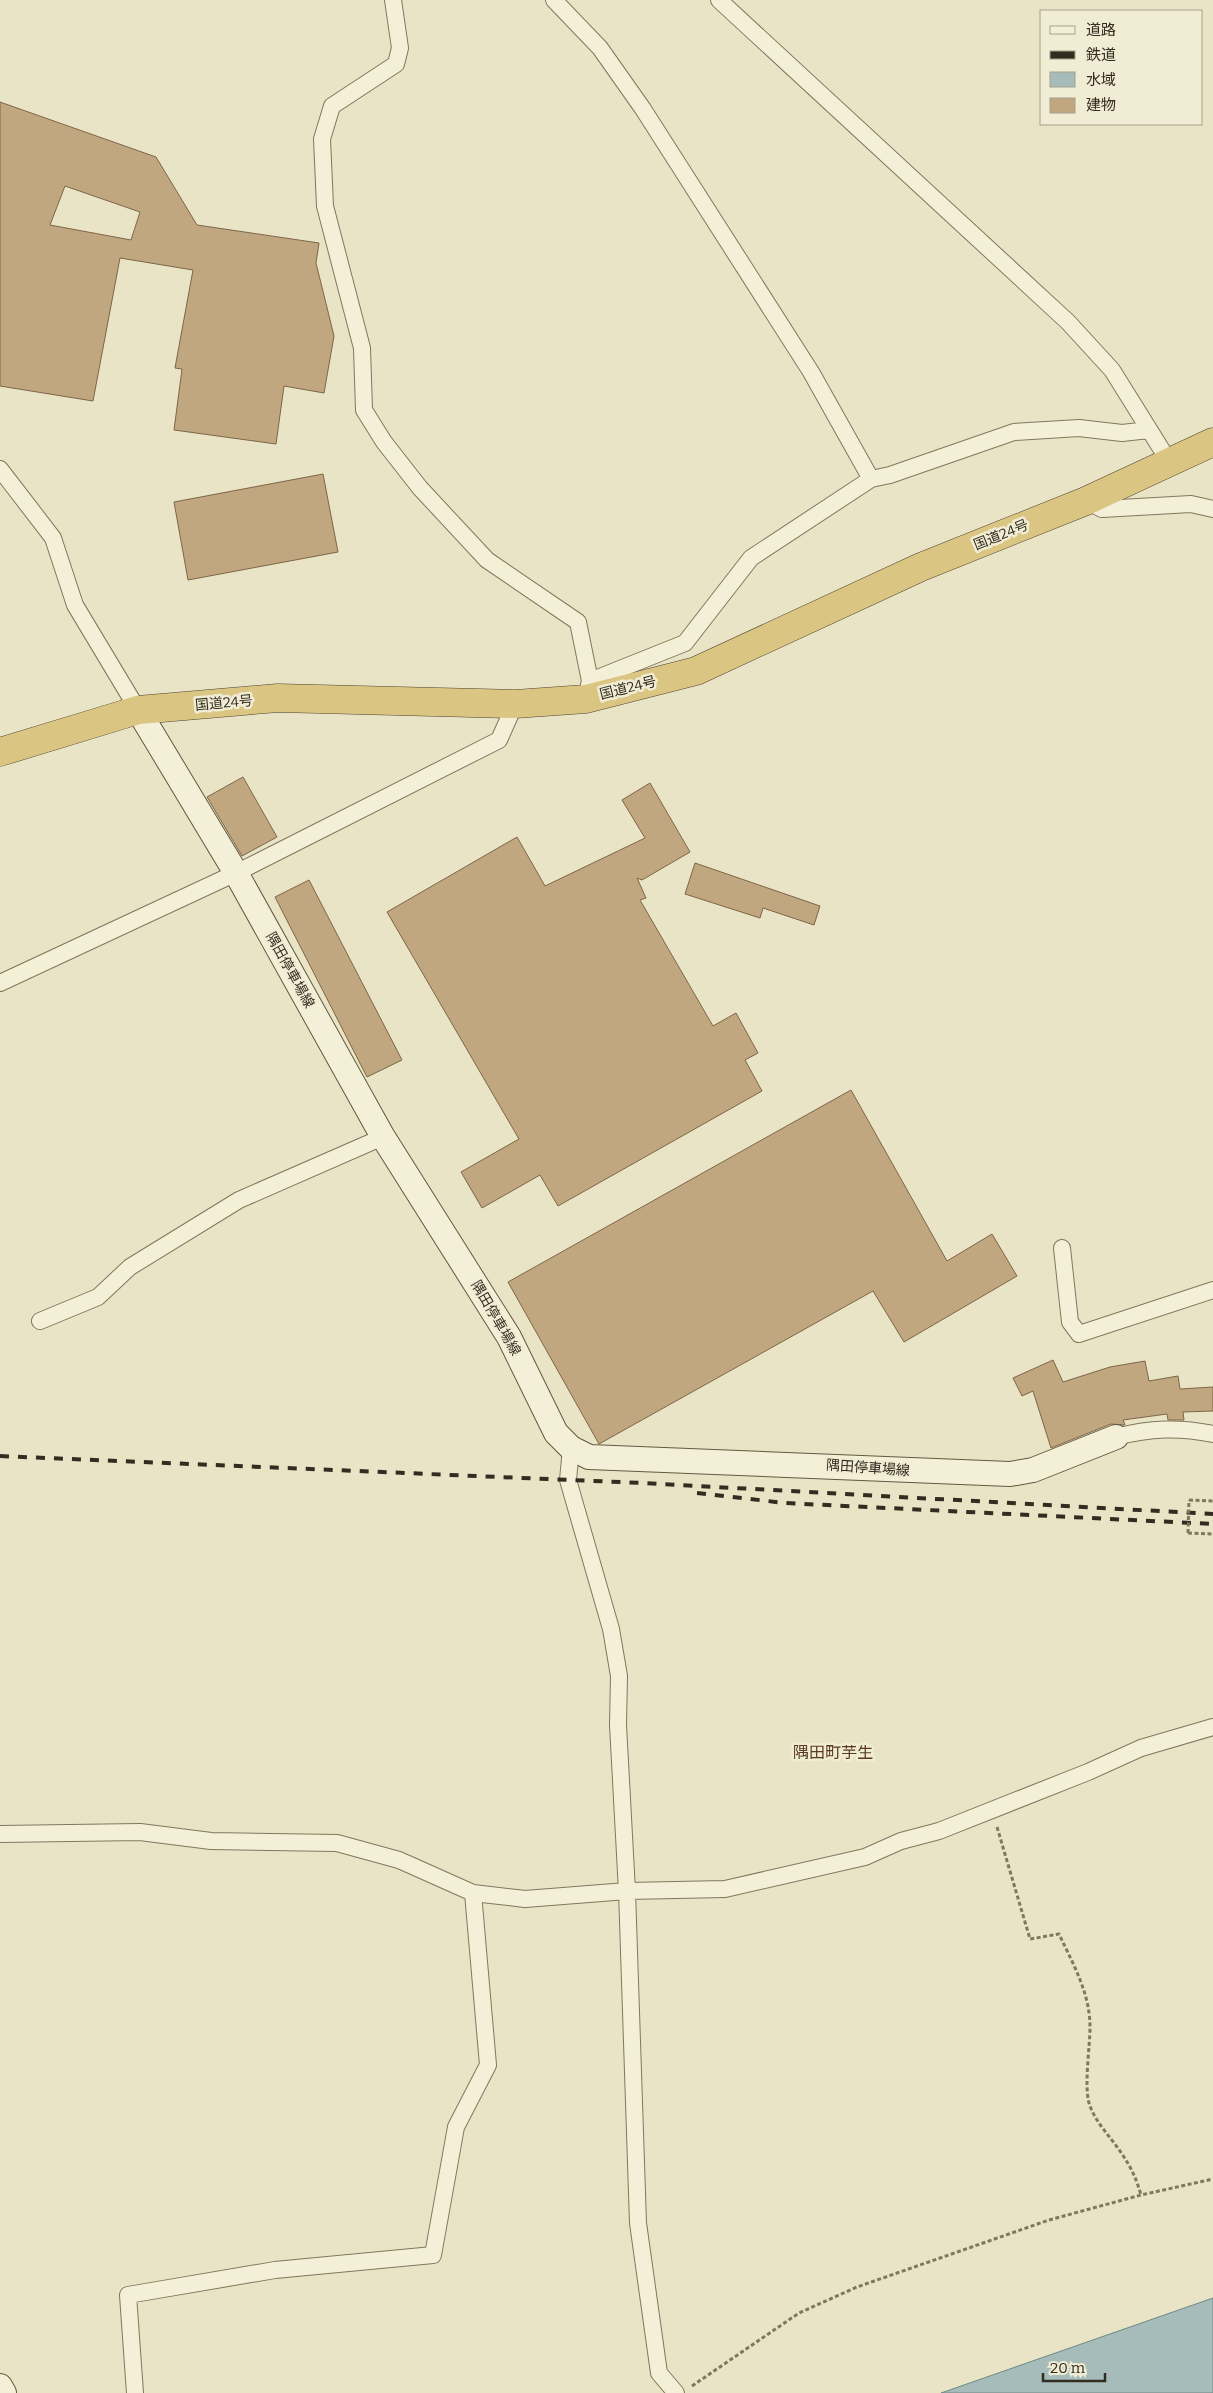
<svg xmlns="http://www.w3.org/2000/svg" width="1213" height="2393" font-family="Bitter,'Noto Sans JP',serif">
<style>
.water{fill:#a6bcba;stroke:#6e8987}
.building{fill:#c1a780;stroke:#7d6647;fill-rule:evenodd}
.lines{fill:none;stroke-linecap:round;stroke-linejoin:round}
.minor-casing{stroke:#81775e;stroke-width:18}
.secondary-casing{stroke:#635841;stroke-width:26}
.trunk-casing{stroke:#4f4431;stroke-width:29}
.path{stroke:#81775e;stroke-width:3;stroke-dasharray:4 2.5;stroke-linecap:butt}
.minor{stroke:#f4f0d7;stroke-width:16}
.secondary{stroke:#f4f0d7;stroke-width:24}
.trunk{stroke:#dac682;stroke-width:28}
.rail{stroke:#332c20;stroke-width:4;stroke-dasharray:9 9;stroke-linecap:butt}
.path-bridge{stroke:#81775e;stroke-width:3;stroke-dasharray:4 2.5;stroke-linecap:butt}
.labels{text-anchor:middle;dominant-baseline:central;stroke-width:5;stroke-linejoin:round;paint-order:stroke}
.street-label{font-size:14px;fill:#332c20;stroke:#f1edd4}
.quarter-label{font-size:16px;fill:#5a3924;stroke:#f1edd4}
</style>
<rect width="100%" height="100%" fill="#e8e4c5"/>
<path class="water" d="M 1213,2298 L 1213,2393 L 941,2393 Z"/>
<path class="building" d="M 0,102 L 156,157 L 197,225 L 319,243 L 316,263 L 334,336 L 324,393 L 284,386 L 276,444 L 174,430 L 182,369 L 175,368 L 193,270 L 120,258 L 93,401 L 0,386 ZM 65,186 L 140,212 L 131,240 L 50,225 Z
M 323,474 L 338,552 L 188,580 L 174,502 Z
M 243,777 L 277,837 L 242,856 L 207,797 Z
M 650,783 L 690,852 L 642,880 L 637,878 L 646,898 L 640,900 L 713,1026 L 736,1013 L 758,1053 L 745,1060 L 762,1091 L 558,1206 L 540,1175 L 482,1208 L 461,1172 L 519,1139 L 387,912 L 517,837 L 545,886 L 645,838 L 622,800 Z
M 695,863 L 820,906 L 814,925 L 763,908 L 760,918 L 685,894 Z
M 309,880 L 402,1060 L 367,1077 L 275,897 Z
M 851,1090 L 947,1261 L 992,1234 L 1017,1276 L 904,1342 L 873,1291 L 599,1444 L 508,1282 Z
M 1053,1360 L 1063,1382 L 1110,1367 L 1145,1361 L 1149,1381 L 1178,1376 L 1180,1389 L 1213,1387 L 1213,1411 L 1183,1412 L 1184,1420 L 1168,1420 L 1167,1414 L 1123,1420 L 1125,1425 L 1111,1424 L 1051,1448 L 1033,1391 L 1022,1396 L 1013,1378 Z"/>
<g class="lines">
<defs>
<path id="minor" d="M 393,0 L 400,48 L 396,64 L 332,106 L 322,139 L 325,206 L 362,348 L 364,410 L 384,442 L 420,488 L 487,560 L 578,622 L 590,681
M 554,0 L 600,48 L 643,109 L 811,372 L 871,479
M 719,0 L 1068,322 L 1112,370 L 1170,463
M 0,469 L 53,538 L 75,605 L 138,710
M 1086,501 L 1102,509 L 1191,504 L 1213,509
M 588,689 L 590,681 L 685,643 L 751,558 L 871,479 L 890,475 L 1014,432 L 1079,428 L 1122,433 L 1149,430
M 0,983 L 236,873 L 499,740 L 515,704
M 1062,1248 L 1070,1322 L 1079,1334 L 1213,1290
M 40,1321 L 98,1297 L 130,1267 L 239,1200 L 383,1137
M 1116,1437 C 1150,1428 1179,1427 1213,1434
M 571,1448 L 568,1480 L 611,1629 L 619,1676 L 618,1725 L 627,1891 L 638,2223 L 659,2373 L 676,2393
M 0,1834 L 140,1832 L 211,1841 L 337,1843 L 399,1860 L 473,1893 L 525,1899 L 627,1891 L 725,1889 L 865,1857 L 901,1841 L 939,1831 L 1088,1772 L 1141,1748 L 1213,1727
M 135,2393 L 128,2295 L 275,2270 L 433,2255 L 456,2127 L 488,2065 L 473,1893"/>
<path id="secondary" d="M 138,710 L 236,873 L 383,1137 L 509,1337 L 556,1433 L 571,1448 L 589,1457 L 1010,1474 L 1033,1470 L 1116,1437
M 0,2386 L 4,2393"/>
<path id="trunk" d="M 0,752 L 138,710 L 278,698 L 515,704 L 586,699 L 696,671 L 921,567 L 1086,501 L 1213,442"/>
</defs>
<use href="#minor" class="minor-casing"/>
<use href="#secondary" class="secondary-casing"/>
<use href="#trunk" class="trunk-casing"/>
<path class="path" d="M 1189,1500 L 1213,1501
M 1188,1533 L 1213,1534
M 997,1827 L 1030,1939 L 1059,1934 C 1073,1964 1090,1993 1090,2027 C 1090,2047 1084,2084 1089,2103 C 1095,2123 1113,2139 1124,2157 C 1132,2169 1137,2181 1141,2195
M 692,2386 L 799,2313 L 857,2287 L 1049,2220 L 1141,2195 L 1213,2179"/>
<use href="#minor" class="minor"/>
<use href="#secondary" class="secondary"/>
<use href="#trunk" class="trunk"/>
<path class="rail" d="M 0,1456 L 643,1483 L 1213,1514
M 697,1493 L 785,1503 L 1213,1524"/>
<path class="path-bridge" d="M 1188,1533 L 1189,1500"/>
</g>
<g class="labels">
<g class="street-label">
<text transform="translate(1001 535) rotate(-22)">国道24号</text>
<text transform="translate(628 688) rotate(-14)">国道24号</text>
<text transform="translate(224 703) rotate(-5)">国道24号</text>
<text transform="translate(290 970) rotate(61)">隅田停車場線</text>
<text transform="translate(496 1318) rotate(60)">隅田停車場線</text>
<text transform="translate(868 1468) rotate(4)">隅田停車場線</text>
</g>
<g class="quarter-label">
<text x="833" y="1752">隅田町芋生</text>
</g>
</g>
<rect x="1040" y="10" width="162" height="115" fill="#f1edd4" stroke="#a5a08c"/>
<rect x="1050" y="26" width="25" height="8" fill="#f4f0d7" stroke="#a5a08c"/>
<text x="1086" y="35" font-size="15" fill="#332c20">道路</text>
<rect x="1050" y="51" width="25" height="8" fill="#332c20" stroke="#a5a08c"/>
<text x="1086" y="60" font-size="15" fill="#332c20">鉄道</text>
<rect x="1050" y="72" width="25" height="15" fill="#a6bcba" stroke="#a5a08c"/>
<text x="1086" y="85" font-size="15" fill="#332c20">水域</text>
<rect x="1050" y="98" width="25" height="15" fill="#c1a780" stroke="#a5a08c"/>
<text x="1086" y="110" font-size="15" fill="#332c20">建物</text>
<path d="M1043 2373v8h62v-8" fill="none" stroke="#332c20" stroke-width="2.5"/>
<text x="1050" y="2373" font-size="15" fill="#332c20" stroke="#f1edd4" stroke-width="4" paint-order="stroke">20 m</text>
</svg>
